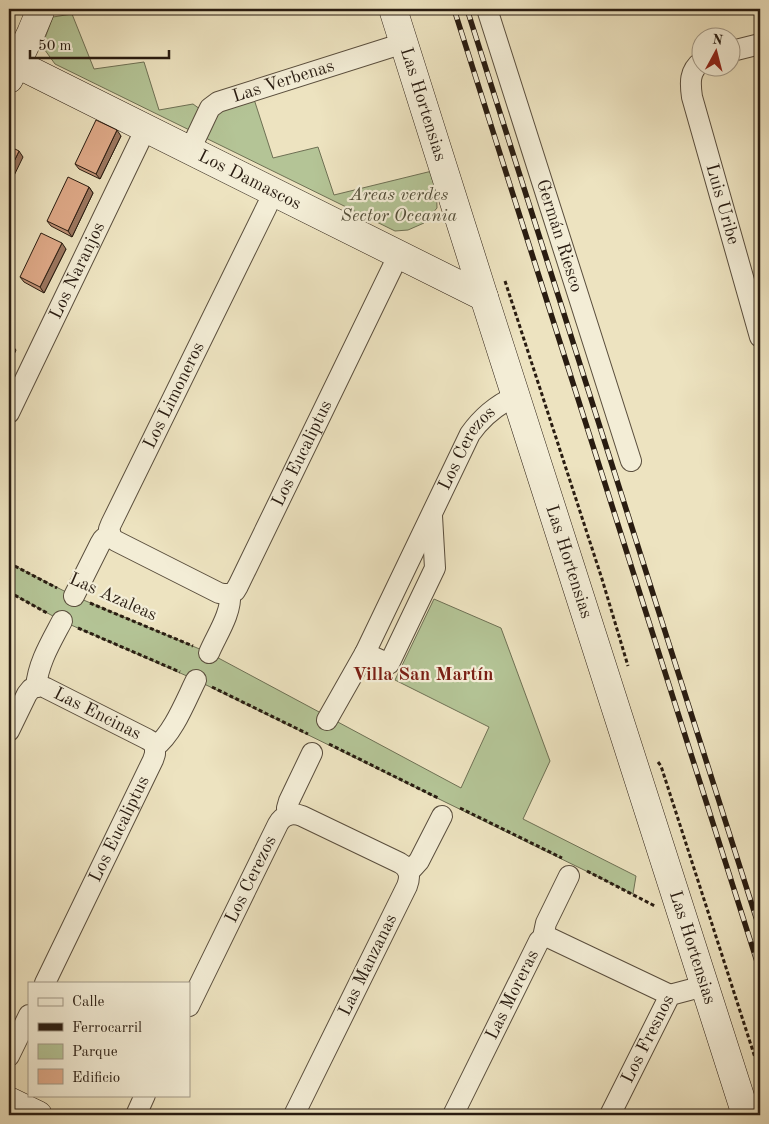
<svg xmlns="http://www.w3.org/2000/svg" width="769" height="1124" font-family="'Old Standard TT',serif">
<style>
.green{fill:#b4c496;stroke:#6e7054}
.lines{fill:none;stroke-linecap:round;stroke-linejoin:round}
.street-casing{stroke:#5a4e3d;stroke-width:22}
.secondary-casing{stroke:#291c11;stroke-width:29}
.path{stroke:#291c11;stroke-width:3;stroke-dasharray:4 2.5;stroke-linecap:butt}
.street{stroke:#f3edd6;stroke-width:20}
.secondary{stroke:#f3edd6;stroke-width:28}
.rail-casing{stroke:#291c11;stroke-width:5.5}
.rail{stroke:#f3edd6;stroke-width:4;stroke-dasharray:11;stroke-linecap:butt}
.wall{fill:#c19377;stroke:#291c11}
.shaded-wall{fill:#9d7861;stroke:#291c11}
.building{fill:#e0ab8a;stroke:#291c11}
.labels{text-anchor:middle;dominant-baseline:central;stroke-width:4.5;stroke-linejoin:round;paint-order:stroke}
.street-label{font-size:18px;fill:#291c11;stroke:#f3edd6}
.park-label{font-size:18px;font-style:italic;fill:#534e39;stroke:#f3edd6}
.neighbourhood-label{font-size:19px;font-weight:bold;fill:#7a1f14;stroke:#f3edd6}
</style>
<rect width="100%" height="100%" fill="#ede3c0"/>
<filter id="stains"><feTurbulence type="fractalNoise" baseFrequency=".004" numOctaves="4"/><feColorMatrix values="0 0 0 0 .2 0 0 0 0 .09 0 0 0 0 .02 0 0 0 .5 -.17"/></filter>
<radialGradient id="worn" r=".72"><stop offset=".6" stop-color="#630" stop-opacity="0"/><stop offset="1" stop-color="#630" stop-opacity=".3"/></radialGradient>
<path class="green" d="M 72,14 L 94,69 L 144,62 L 159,110 L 193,104 L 204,112 L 219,110 L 253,96 L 273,158 L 318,147 L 334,195 L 432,171 L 436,180 L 437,208 L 424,223 L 408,230 L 395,231 L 55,64 L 42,46 L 53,17 Z
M 9,563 L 74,596 L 209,653 L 461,788 L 489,727 L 395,680 L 434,599 L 501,628 L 550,761 L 523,819 L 636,876 L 633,894 L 196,680 L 62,621 L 9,592 Z"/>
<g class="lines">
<defs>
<g id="street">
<path id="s1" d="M 487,9 L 631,461"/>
<path d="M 732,51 L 760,44"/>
<path id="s2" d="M 702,61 C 689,71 690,83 692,97 L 760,337"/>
<path id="s3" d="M 190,150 L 208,112 L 210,108 L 218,102 L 404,43"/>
<path id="s4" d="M 9,413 L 146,128"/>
<path d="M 110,533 L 112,538 L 116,541 L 219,593 L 224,594 L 230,594"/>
<path id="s5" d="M 230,594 L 235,591 L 238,586 L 399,254"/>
<path id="s6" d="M 74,596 L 100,544 L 103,539 L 110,533 L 109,529 L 111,524 L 274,192"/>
<path d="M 209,653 C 216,636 232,613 230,594"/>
<path d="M 365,653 L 389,664 L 435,568 L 432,516"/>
<path id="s7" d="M 36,687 L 41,686 L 46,688 L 147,739 L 152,742 L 155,747"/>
<path d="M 36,687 C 38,663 51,642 62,621"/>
<path id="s8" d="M 327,720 L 365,653 L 470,434 C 482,417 496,405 516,396"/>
<path d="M 9,731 L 27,694 L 31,689 L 36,687"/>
<path d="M 155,747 C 173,734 186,700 196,680"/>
<path d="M 288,815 L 287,808 L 289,801 L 312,753"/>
<path d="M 409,872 L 419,861 L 442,816"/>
<path d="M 543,937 L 550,938 L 670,995"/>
<path id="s9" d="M 45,983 L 153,760 L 155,754 L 155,747"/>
<path id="s10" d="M 189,1006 L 278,824 C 283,815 292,812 302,816 L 400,863 C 409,868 411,876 407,886 L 294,1115"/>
<path d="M 9,1056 L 29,1015"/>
<path d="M 136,1115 L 145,1095"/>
<path id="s11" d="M 453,1115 L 539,941 L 543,937 L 546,923 L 569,876"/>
<path id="s12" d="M 610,1115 L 670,995 L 704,986"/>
</g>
<g id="secondary">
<path id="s13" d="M 393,9 L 484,297 L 746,1115"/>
<path id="s14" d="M 17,64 L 484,297"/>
<path d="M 9,79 L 31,33 L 41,9"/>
<path d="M 9,1101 L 38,1115"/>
</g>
</defs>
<use href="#street" class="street-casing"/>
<use href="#secondary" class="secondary-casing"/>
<path class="path" d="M 505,281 L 602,579 L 628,666
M 9,563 L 57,588
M 9,592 L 47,613
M 90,603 L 193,646
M 78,628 L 180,672
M 212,687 L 308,734
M 329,744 L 438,798
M 658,762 L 661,766 L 760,1073
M 460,808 L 562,858
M 587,871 L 655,906"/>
<use href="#street" class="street"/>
<use href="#secondary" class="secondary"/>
<defs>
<path id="rail" d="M 454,9 L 760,971
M 467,9 L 760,930"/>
</defs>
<use href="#rail" class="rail-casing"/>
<use href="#rail" class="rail"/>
</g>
<path class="wall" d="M 121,136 L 100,179 L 79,169 L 75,164 Z
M 89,187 L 93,193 L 72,237 L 51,226 L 47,221 Z
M 66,249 L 44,293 L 24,282 L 20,277 Z"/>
<path class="shaded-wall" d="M 117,130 L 121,136 L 100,179 L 96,174 Z
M 19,151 L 23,157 L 9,186 L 9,172 Z
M 89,187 L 93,193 L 72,237 L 68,231 Z
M 62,243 L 66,249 L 44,293 L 40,287 Z
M 12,345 L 16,350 L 9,366 L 9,352 Z"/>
<path class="building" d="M 96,120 L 117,130 L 96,174 L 75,164 Z
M 9,146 L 19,151 L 9,172 Z
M 68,177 L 89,187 L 68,231 L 47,221 Z
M 41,233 L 62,243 L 40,287 L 20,277 Z
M 9,343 L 12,345 L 9,352 Z"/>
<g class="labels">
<g class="street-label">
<text stroke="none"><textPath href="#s3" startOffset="125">Las Verbenas</textPath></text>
<text stroke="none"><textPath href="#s13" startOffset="100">Las Hortensias</textPath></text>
<text stroke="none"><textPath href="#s14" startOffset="260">Los Damascos</textPath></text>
<text stroke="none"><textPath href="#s2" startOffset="151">Luis Uribe</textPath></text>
<text stroke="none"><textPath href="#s1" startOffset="238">Germán Riesco</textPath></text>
<text stroke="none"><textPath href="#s4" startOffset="158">Los Naranjos</textPath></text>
<text stroke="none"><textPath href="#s6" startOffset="226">Los Limoneros</textPath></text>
<text stroke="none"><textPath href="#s8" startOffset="306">Los Cerezos</textPath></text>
<text stroke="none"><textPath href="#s5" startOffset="159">Los Eucaliptus</textPath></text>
<text stroke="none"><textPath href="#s13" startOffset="580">Las Hortensias</textPath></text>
<text transform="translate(113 597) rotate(24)">Las Azaleas</text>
<text stroke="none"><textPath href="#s7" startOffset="68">Las Encinas</textPath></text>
<text stroke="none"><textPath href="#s9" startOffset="171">Los Eucaliptus</textPath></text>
<text stroke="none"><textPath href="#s10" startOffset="141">Los Cerezos</textPath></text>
<text stroke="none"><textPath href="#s13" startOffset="985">Las Hortensias</textPath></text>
<text transform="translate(368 965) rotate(-64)">Las Manzanas</text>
<text stroke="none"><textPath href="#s11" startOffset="134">Las Moreras</textPath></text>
<text stroke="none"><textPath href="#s12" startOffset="85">Los Fresnos</textPath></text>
</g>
<g class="park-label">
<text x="399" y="195">Areas verdes<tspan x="399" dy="21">Sector Oceania</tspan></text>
</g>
<g class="neighbourhood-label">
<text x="423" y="675">Villa San Martín</text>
</g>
</g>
<rect width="769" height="1124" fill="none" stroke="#ede3c0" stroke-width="30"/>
<rect x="10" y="10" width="749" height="1104" fill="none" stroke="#291c11" stroke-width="2.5"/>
<rect x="15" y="15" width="739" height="1094" fill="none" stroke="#291c11"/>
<rect x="28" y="982" width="162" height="115" fill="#f3edd6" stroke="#a29987"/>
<rect x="38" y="998" width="25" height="8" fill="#f3edd6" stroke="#a29987"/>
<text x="72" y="1006" font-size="15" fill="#291c11">Calle</text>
<rect x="38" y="1023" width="25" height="8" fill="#291c11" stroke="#a29987"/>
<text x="72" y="1032" font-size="15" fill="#291c11">Ferrocarril</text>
<rect x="38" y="1044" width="25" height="15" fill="#b4c496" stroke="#a29987"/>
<text x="72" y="1056" font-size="15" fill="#291c11">Parque</text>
<rect x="38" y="1069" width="25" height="15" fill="#e0ab8a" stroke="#a29987"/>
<text x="72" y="1082" font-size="15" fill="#291c11">Edificio</text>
<g transform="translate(716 52) rotate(7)"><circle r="24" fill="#f3edd6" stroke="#a29987"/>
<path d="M0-4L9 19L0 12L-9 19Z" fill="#8f2418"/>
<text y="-8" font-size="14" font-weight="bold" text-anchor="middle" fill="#291c11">N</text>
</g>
<path d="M30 50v8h139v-8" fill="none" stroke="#291c11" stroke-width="2.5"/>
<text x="38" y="50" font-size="15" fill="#291c11" stroke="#f3edd6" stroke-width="4" paint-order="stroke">50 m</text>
<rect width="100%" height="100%" filter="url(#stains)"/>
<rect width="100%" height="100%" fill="url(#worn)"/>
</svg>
